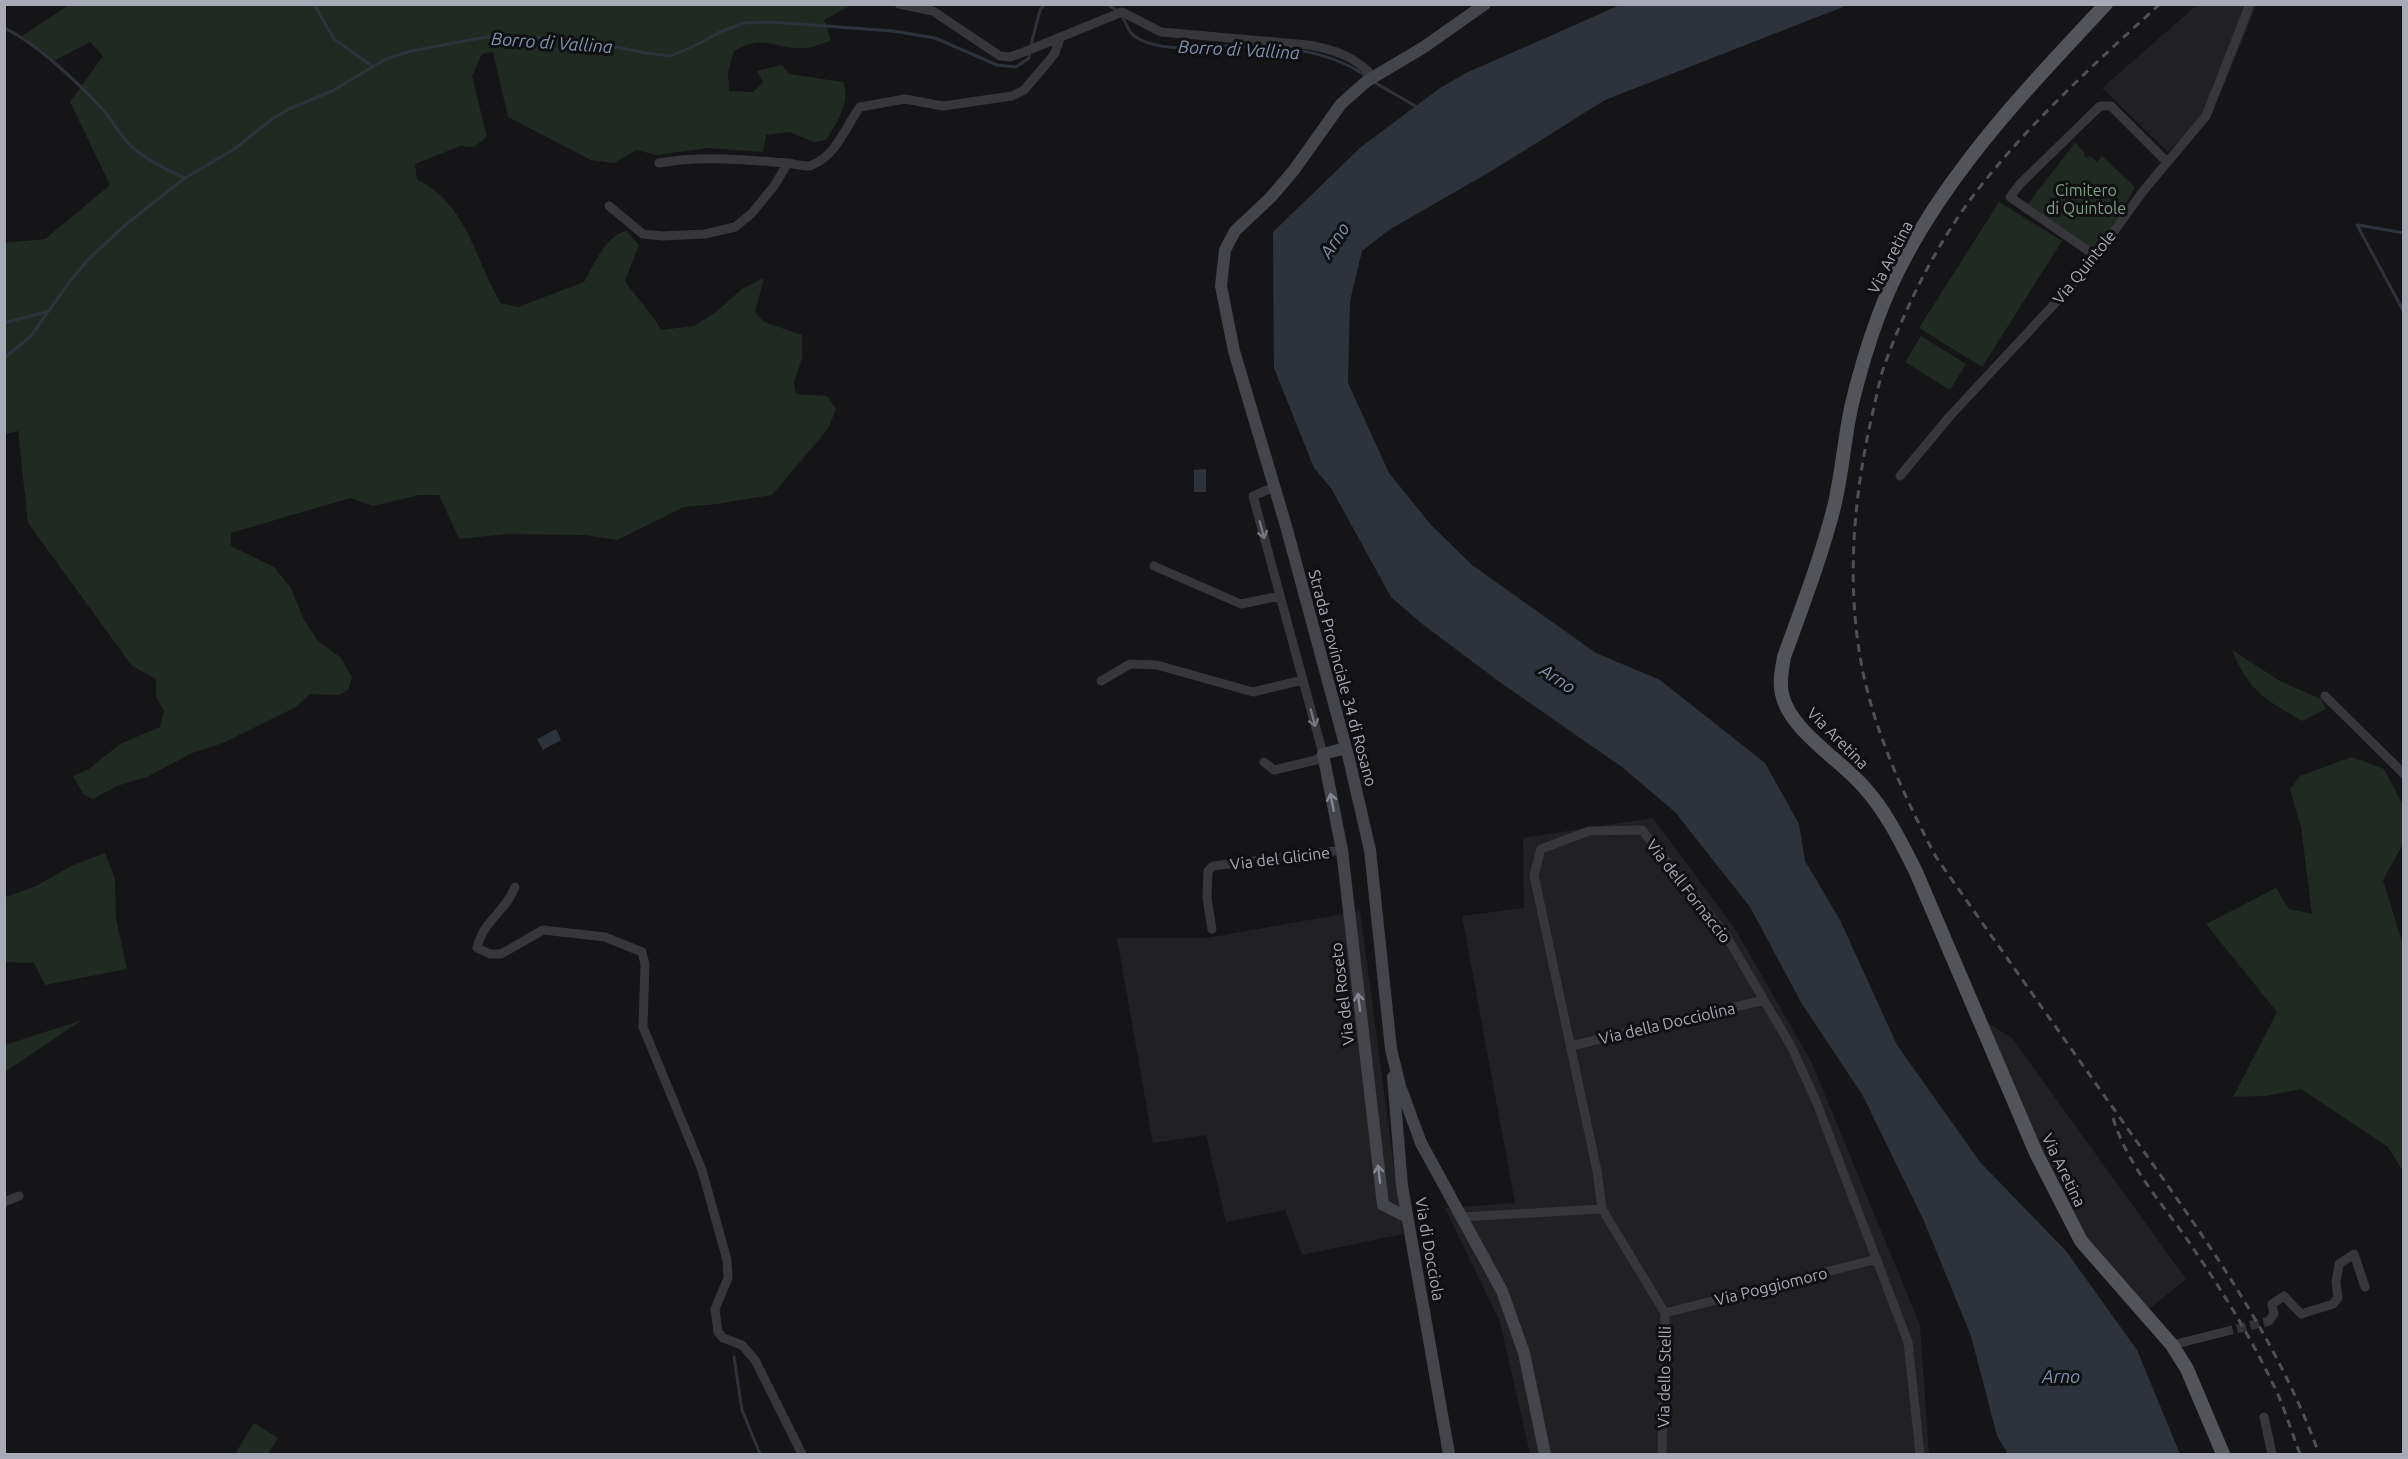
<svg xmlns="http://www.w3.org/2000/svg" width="2408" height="1459" font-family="Ubuntu,sans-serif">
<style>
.built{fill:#212124}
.green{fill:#212923}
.water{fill:#2e333b}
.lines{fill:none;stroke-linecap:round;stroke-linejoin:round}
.stream{stroke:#2e333b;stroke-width:3}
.street-tunnel{stroke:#323337;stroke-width:9;stroke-dasharray:9 4.5;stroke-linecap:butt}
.street{stroke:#36363b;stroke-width:9}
.secondary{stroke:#44454b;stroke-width:12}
.primary{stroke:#53535a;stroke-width:14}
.rail{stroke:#4f5056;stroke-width:3;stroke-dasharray:8 6;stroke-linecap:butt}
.oneway{stroke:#75767f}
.oneway2{stroke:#858791}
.labels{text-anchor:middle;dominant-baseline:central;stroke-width:6;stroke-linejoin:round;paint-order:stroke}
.park-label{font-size:16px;fill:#809f87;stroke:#101012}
.street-label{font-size:16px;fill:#a8aab6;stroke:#101012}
.water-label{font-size:18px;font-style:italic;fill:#8292ae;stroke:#101012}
</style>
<rect width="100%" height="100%" fill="#151517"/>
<path class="built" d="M 2197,5 L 2257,5 L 2217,102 L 2168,152 L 2102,88 Z
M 1653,818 L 1735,929 L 1811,1061 L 1920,1325 L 1929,1454 L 1530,1454 L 1500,1322 L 1445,1208 L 1515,1203 L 1462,916 L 1524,908 L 1523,838 Z
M 1360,911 L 1403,1234 L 1302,1255 L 1285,1210 L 1226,1222 L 1206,1135 L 1153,1143 L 1117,938 L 1206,938 Z
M 1969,1011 L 2012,1038 L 2186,1279 L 2141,1316 L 2074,1241 Z"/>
<path class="green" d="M 69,5 L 851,5 L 824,20 L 831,41 C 823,43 812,48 803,48 C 774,49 764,33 734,51 L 728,72 L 729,91 L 753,92 L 763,82 L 757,71 L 782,65 L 789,74 L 843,82 C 851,103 837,122 826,140 L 814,142 L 790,132 L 766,135 L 763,152 L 709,148 L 656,155 L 637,150 L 614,163 L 591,160 L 508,117 L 493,52 L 482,54 L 472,76 L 487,137 L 474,147 L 460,146 L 415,164 L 417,179 C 425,184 434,189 440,195 C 471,223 479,268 501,303 L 518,307 L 584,282 C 594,265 605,236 626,231 L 639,245 L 625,281 C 636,298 652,312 661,330 L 694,326 L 716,312 L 742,289 L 764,278 L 755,312 L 764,322 L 802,335 L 802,358 L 794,382 L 796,394 L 827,396 L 836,409 L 828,429 L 772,495 L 717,504 L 684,507 L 617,540 L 585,535 L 507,534 L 459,539 L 439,495 L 419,495 L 373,506 L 350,498 L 231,533 L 231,546 L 274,567 L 291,588 L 304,620 L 317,640 L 341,658 L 352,677 L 348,690 L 339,695 L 310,694 L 296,707 L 223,743 L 192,753 L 147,777 L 117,786 L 93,799 L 84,795 L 73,776 L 89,769 L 120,744 L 160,727 L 164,711 L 156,696 L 156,679 L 132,666 L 28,523 L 18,431 L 5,434 L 5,243 L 45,239 L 110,185 L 70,102 L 103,56 L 90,42 L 52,62 L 22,36 Z
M 2075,143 L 2085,153 L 2084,155 L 2087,158 L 2090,156 L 2097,162 L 2102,156 L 2135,187 L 2114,226 L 2094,252 L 2026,206 Z
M 1999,202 L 2062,241 L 1982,367 L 1919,328 Z
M 1921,336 L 1966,364 L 1950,390 L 1905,362 Z
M 2232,650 L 2280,681 L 2321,699 L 2326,709 L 2302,721 C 2265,699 2249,692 2232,650 Z
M 2352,757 L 2384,769 L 2403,805 L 2404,842 L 2383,880 L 2403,945 L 2403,1171 L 2388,1147 L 2301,1089 L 2266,1096 L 2233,1097 L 2277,1012 L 2206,924 L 2276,888 L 2289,909 L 2312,914 L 2301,827 L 2290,789 L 2300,776 Z
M 105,853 L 115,879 L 116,919 L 127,969 L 45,985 L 34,963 L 5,962 L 5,897 L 36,886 L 73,865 Z
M 82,1020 L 5,1072 L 5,1045 Z
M 254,1423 L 278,1438 L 268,1454 L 235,1454 Z"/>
<path class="water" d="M 1620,5 L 1848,5 L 1605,100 L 1493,170 L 1389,230 L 1362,251 L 1350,301 L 1348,383 L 1389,473 L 1431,525 L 1472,565 L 1596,653 L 1660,680 L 1765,763 L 1799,824 L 1805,861 L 1840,920 L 1897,1045 L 1980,1162 L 2066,1251 L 2137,1350 L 2180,1454 L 2008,1454 L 1997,1436 L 1971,1336 L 1924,1221 L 1863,1096 L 1802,1004 L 1750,907 L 1675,812 L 1622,767 L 1501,683 L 1421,623 L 1391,597 L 1331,488 L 1314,468 L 1274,368 L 1273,232 L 1361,147 L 1440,88 L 1466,73 Z
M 1206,469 L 1206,492 L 1194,492 L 1194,470 Z
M 556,729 L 561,740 L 543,750 L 537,739 Z"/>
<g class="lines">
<path class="stream" d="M 314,4 L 334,39 L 372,66
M 1107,4 C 1110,7 1116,9 1119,12 C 1128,22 1125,33 1141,40 C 1166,52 1197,46 1223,46 C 1271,45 1326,48 1366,76
M 4,28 C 35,42 81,85 104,111 C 114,123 122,138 133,148 C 148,161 167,170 185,178
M 1031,45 L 1040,10 L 1045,4
M 1374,82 L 1417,107
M 2357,225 L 2404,312
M 2358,225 L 2404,233
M 4,323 L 49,311
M 4,358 L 31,336 L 70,281 L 87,261 L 125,225 L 185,178 L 233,150 L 272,119 L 289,109 L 332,91 L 386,59 L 411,51 L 486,37 L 523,37 L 589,41 L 645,53 L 671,56 L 698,44 L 720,32 L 744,23 L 771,22 L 893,31 L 935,38 L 997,65 L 1016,67 L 1029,58 L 1030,52
M 734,1357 L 742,1410 L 760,1454"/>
<path class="street-tunnel" d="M 2224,1332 L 2269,1321"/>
<path class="street" d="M 899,4 L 933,11 L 1000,56 L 1010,57 L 1024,52 L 1122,12 L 1161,32 L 1308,45 C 1336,50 1354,56 1374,77
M 659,163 C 703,155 745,160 788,163
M 609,206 L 643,234 L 663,236 L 705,234 L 735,227 L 752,213 L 774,186 L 788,163 C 796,164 805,168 812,165 C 836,156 846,126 860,107 L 905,99 L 943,106 L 1012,96 L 1024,90 L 1048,62 L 1055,53 L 1060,38
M 2096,256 L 2010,197 L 2020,184 L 2100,106 L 2111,106 L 2167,162
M 1900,476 L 1950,416 L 2086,270 L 2144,190 L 2206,116 L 2250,4
M 1154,566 L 1241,604 L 1280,596
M 1101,681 L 1130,664 L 1157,665 L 1253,692 L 1303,680
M 2325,696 L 2404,774
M 1264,762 L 1274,770 L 1316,760 L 1323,754 L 1253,496 L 1274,487
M 515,887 C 505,913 484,919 477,948 L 490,954 L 501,954 L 543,930 L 605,937 L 642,952 L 645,964 L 643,1027 L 702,1170 L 727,1260 L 728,1278 L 715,1309 L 718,1332 L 723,1338 L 742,1345 L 755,1360 L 802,1454
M 1212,929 L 1207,898 L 1208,871 L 1213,866 L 1342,850
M 1571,1046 L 1764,1000
M 4,1202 L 19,1196
M 1462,1217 L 1602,1209
M 1665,1313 L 1877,1259
M 2269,1321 L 2274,1314 L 2272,1304 L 2284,1296 L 2301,1314 L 2333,1304 L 2338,1298 L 2336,1282 L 2339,1264 L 2354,1254 L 2365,1287
M 2172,1345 L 2224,1332
M 2264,1417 L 2272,1454
M 1662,1454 L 1665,1313 L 1602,1209 L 1597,1171 L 1534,875 L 1541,849 L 1589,831 L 1642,830 L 1725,934 L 1791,1046 L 1816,1101 L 1908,1342 L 1920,1454"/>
<path class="secondary" d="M 1485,4 L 1424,47 L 1367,81 L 1341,104 L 1294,170 L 1271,197 L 1235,231 L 1225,250 L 1221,286 L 1234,351 L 1286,526 L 1349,759 L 1370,850 L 1391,1049 L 1400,1086 L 1421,1143 L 1502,1291 L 1524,1353 L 1545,1454
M 1346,748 L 1323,754 L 1342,850 L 1383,1205 L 1407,1217
M 1393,1077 L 1402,1186 L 1449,1454"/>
<path class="primary" d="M 2106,4 C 2019,97 1923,196 1878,317 C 1867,347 1858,378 1851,408 C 1844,441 1842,474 1834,507 C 1821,558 1802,607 1784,657 C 1782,669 1779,682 1782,694 C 1789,729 1840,760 1863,786 C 1886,811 1901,842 1916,872 L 2036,1153 L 2081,1241 L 2172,1345 L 2187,1369 L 2223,1454"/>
<path class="rail" d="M 2160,4 C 2094,64 2027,125 1973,196 C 1937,244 1905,307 1885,364 C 1879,379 1877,396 1873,411 C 1853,497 1845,589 1864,677 C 1878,740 1906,800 1936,857 C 2004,954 2072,1050 2140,1146 C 2209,1244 2278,1340 2319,1454
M 2113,1118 C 2128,1167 2163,1204 2191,1245 C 2221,1289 2249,1334 2272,1382 C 2284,1405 2291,1431 2300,1454"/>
</g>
<defs><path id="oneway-shaft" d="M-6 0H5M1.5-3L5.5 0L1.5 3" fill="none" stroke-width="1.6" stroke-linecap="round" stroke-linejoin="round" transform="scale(1.5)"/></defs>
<g class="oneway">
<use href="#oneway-shaft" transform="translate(1262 530) rotate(75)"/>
<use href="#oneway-shaft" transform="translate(1313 718) rotate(75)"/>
</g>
<g class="oneway2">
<use href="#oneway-shaft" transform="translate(1332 802) rotate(-101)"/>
<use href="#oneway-shaft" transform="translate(1359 1002) rotate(-97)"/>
<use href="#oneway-shaft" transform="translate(1379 1174) rotate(-97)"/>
</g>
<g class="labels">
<g class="park-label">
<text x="2086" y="190">Cimitero<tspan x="2086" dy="18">di Quintole</tspan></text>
</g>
<g class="street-label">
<text transform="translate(1890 257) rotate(-63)">Via Aretina</text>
<text transform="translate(2084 267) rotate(-51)">Via Quintole</text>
<text transform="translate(1343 678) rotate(75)">Strada Provinciale 34 di Rosano</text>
<text transform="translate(1838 738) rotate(45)">Via Aretina</text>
<text transform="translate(1280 858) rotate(-7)">Via del Glicine</text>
<text transform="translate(1689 891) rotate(52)">Via dell Fornaccio</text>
<text transform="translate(1342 994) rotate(-97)">Via del Roseto</text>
<text transform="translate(1667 1023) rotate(-13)">Via della Docciolina</text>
<text transform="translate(2064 1170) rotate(64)">Via Aretina</text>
<text transform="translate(1430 1249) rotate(80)">Via di Docciola</text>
<text transform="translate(1771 1286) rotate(-14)">Via Poggiomoro</text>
<text transform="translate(1664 1377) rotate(-89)">Via dello Stelli</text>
</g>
<g class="water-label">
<text transform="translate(552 42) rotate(4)">Borro di Vallina</text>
<text transform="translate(1239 49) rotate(3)">Borro di Vallina</text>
<text transform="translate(1334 240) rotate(-57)">Arno</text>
<text transform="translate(1558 678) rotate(33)">Arno</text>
<text x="2061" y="1376">Arno</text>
</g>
</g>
<rect width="2408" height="1459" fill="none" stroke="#a8aab6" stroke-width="12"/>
</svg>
